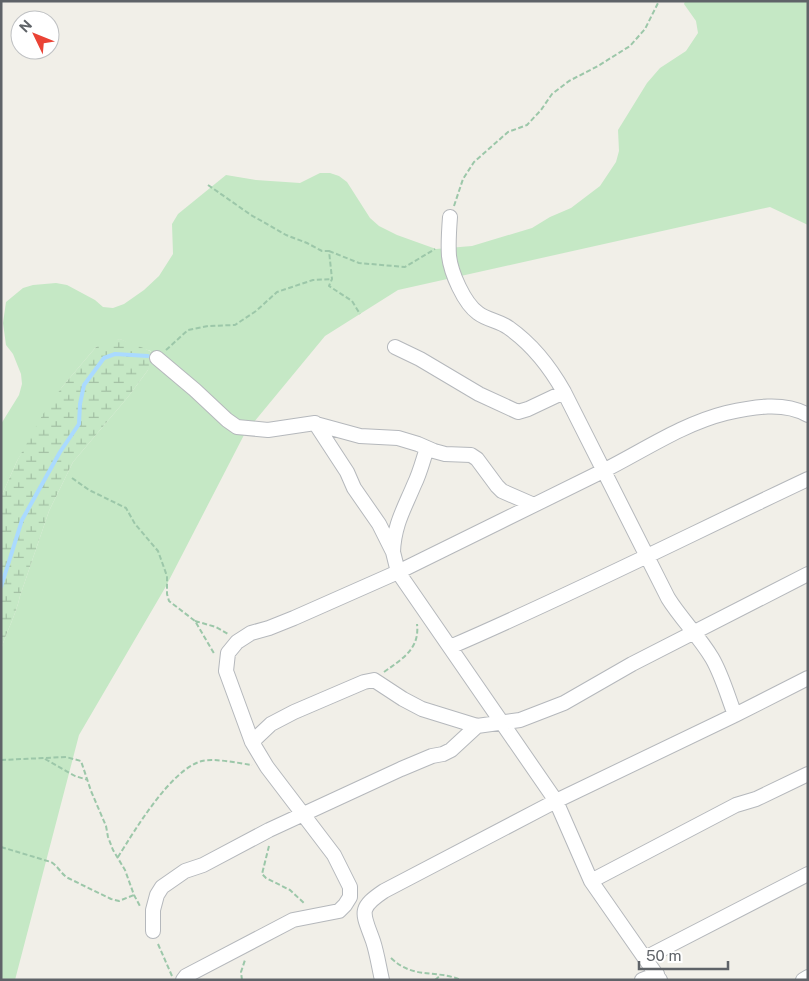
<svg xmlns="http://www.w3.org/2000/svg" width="809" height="981" font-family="'Public Sans',sans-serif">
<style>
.grass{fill:#c5e8c5}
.wetland{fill:url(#wetland-marsh)}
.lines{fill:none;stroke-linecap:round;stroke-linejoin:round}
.stream{stroke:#aadaff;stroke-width:4}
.minor-casing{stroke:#b5b8bc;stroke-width:16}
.path{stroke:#9cc7a9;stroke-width:2;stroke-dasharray:5 2.5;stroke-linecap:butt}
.minor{stroke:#fff;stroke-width:14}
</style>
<defs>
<pattern id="wetland-marsh" width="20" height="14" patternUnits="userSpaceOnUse" patternTransform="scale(1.25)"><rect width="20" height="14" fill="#c5e8c5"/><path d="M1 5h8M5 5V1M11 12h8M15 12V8" fill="none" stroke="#a3c0a4"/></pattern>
</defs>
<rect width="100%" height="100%" fill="#f1efe8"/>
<path class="grass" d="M 685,1 L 808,1 L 808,225 L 770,207 L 398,290 L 325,336 L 245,433 L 165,588 L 79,735 L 15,980 L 1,980 L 1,650 C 6,632 16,615 20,596 L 49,511 L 73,462 L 128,397 L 148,370 L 151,351 L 134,346 L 120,339 L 96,347 L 62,387 L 17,461 L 1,497 L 1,424 L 19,395 L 22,384 L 21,374 L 13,354 L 6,345 L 3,323 L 6,302 L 23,288 L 33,285 L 56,283 L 67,285 L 95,300 L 103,307 L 113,308 L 124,304 L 144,290 L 159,276 L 173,254 L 172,224 L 178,214 L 226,175 L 256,180 L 300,183 L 320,173 L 330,173 L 339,176 L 347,182 L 370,218 L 379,226 L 397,235 L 436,249 L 472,246 L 532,228 L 550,217 L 571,208 L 600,186 L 616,162 L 619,151 L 618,130 L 647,83 L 660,68 L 686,51 L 698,33 L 696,21 L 684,4 Z"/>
<path class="wetland" d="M 120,339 C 129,343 149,349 154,354 L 148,370 L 128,397 L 73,462 L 49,511 L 20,596 C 16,615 6,632 1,650 L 1,497 L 17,461 L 43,414 L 62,387 L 96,347 L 104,342 Z"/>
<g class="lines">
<path class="stream" d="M 1,587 L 22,520 L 60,452 L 79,424 L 80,404 L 84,385 L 104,358 L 115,354 L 148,356"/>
<defs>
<path id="minor" d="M 450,217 C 449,230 448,243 449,256 C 451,273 464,303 478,313 C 487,320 500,321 509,328 C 533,345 550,367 564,392 L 668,598 C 681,619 699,636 712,658 C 722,675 728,697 735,715
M 395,347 L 420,359 L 479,394 L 518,412 L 528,409 L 564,392
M 157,358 L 195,390 L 227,420 L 237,427 L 268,430 L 315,423 L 347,472 L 354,488 L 379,524 L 393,552 L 398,572 C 466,538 535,505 603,471 C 643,451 682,424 726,413 C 752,407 784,401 808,415
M 316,424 L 360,436 L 398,438 L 418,444 L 434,451 L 445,454 L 471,455 L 477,459 L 497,486 L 502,491 L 534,505
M 393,552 C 394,525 404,509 414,485 C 420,473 423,460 427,448
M 450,647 C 571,595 689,535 808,479
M 252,742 L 271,724 L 294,712 L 364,682 L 374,680 L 403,699 L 422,709 L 477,726 L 520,720 L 564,703 L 632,664 L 808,574
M 591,881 L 736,805 L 756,799 L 808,774
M 153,931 L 153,910 L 157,895 L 162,887 L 185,871 L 203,865 L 269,830 L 401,769 L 432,756 L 443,754 L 451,750 L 477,726
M 645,958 L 808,874
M 183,980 L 186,976 L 293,920 L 339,911 L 345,905 L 350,897 L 350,887 L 334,855 L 267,767 L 252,742 L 226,671 L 228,653 L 237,642 L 251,633 L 269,628 L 294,618 L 398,572 L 556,801 L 591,881 L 660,980
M 382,980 C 379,967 377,953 373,941 C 363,913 357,909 384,891 L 556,801 L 735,715 L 808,678
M 642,980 L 657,974
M 803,980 L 808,977"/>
</defs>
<use href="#minor" class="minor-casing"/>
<path class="path" d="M 208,185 L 251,215 L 286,235 L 307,243 L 322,251 L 329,251 L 332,279 L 329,286 L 352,301 L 360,314
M 454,206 L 463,179 L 474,162 L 508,132 L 527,125 L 541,110 L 552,94 L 569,81 L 598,66 L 630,46 L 645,29 L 659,1
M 329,251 L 359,263 L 405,267 L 435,249
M 166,350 L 188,330 L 208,326 L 235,325 L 256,311 L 277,292 L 313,280 L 332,279
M 72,478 L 89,490 L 126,508 L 135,524 L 158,551 L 167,576 L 167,594 L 169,601 L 195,621 L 215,655
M 195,621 L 216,627 L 228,634
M 384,672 C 402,659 420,649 417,624
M 45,759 L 75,776 L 88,780
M 1,760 L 66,757 L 81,761 L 91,791 L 106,826 L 108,837 L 113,850 L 125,870 L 134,895 L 141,908
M 269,846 L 262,874 L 266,878 L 290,890 L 305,904
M 1,847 L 51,862 C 58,866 61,874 68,878 L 111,899 L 119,901 L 134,895
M 118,857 C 135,830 171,769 202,761 C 215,758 238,763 252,765
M 158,944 L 172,976
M 391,958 C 414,980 435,969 461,980
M 242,980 L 241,972 L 245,960
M 435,980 L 441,975"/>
<use href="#minor" class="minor"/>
</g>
<rect width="809" height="981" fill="none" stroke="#5f6368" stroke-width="5"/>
<g transform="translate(35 35) rotate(313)"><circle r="24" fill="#ffffff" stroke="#bfc1c3"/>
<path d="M0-4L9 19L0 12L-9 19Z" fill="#ea4335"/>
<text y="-8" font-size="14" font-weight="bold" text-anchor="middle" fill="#5f6368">N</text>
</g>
<path d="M639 961v8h89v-8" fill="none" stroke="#5f6368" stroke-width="2.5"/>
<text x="646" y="961" font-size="15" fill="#5f6368" stroke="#ffffff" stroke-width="4" paint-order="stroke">50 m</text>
</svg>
